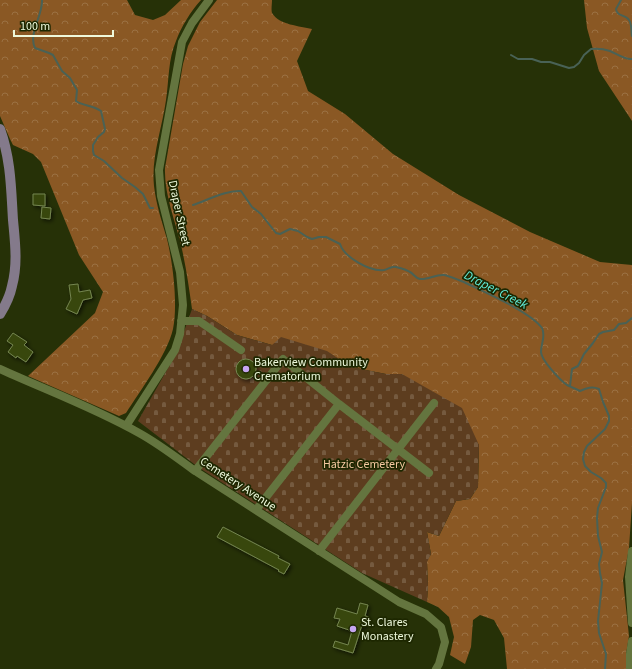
<svg xmlns="http://www.w3.org/2000/svg" width="632" height="669" font-family="'Source Sans 3',sans-serif">
<style>
.forest{fill:url(#forest-crowns)}
.cemetery{fill:url(#cemetery-stones)}
.lines{fill:none;stroke-linecap:round;stroke-linejoin:round}
.stream{stroke:#496256;stroke-width:2}
.building{fill:#37460e;stroke:#74854f;filter:url(#shadow)}
.minor{stroke:#64753f;stroke-width:8}
.major{stroke:#847a8b;stroke-width:10}
.poi-dot{fill:#c6a6f0;stroke:#1d2700;stroke-width:1.5}
.labels{text-anchor:middle;dominant-baseline:central;stroke-width:3.5;stroke-linejoin:round;paint-order:stroke}
.street-label{font-size:12px;fill:#eef9dc;stroke:#1d2700}
.poi-label{font-size:12px;fill:#eef9dc;stroke:#1d2700;text-anchor:start}
.park-label{font-size:12px;fill:#f5c8a0;stroke:#1d2700}
.water-label{font-size:13px;font-style:italic;fill:#62eedb;stroke:#1d2700}
</style>
<defs>
<pattern id="forest-crowns" width="20" height="18" patternUnits="userSpaceOnUse"><rect width="20" height="18" fill="#8a5824"/><path d="M2 6a3 3 0 1 1 6 0M12 15a3 3 0 1 1 6 0" fill="none" stroke="#9b7143"/></pattern>
<pattern id="cemetery-stones" width="16" height="16" patternUnits="userSpaceOnUse"><rect width="16" height="16" fill="#5d3d1f"/><path d="M2 7V4a2 2 0 0 1 4 0v3zM10 15v-3a2 2 0 0 1 4 0v3z" fill="#755a3f"/></pattern>
<filter id="shadow"><feDropShadow dx="2" dy="2" stdDeviation="2" flood-color="#0009"/></filter>
</defs>
<rect width="100%" height="100%" fill="#263107"/>
<path class="forest" d="M 0,0 L 127,0 L 135,15 L 153,20 L 165,15 L 181,0 L 201,0 C 191,11 181,27 176,41 C 168,59 169,81 166,100 C 162,129 151,157 154,186 C 156,204 162,222 167,239 C 173,263 178,305 173,329 C 167,355 140,391 126,413 L 119,416 L 28,376 L 95,313 L 103,292 L 79,255 L 41,162 L 33,154 L 13,145 L 10,139 L 0,116 Z
M 217,0 L 272,0 C 272,4 271,10 272,13 C 279,25 300,26 312,29 L 297,61 L 308,91 L 345,114 L 393,154 L 459,195 L 530,232 L 600,262 L 632,265 L 632,503 L 629,548 L 623,580 L 629,636 L 626,654 L 626,669 L 507,669 L 504,638 L 494,620 L 480,615 L 473,620 L 471,647 L 465,664 L 450,655 L 454,637 L 449,617 L 438,607 L 427,602 L 428,586 L 427,561 L 431,554 L 427,532 L 439,536 L 456,501 L 470,499 L 478,487 L 479,445 L 402,374 L 386,374 L 351,367 L 329,353 L 272,345 L 237,335 L 207,316 L 192,309 C 189,288 186,266 181,245 C 175,220 164,194 165,168 L 183,64 L 188,46 L 200,22 Z
M 584,0 L 632,0 L 632,121 L 599,71 L 587,28 Z"/>
<path class="cemetery" d="M 192,309 L 207,316 L 237,335 L 272,345 L 281,337 L 327,351 L 351,367 L 386,374 L 402,374 L 462,408 L 479,445 L 478,487 L 470,499 L 456,501 L 439,536 L 427,532 L 431,554 L 427,562 L 428,586 L 427,602 L 362,573 L 198,467 L 138,421 L 176,354 Z"/>
<g class="lines">
<path class="stream" d="M 42,0 C 43,15 28,34 35,48 L 49,53 L 53,55 L 62,71 L 70,78 L 77,90 L 76,101 C 83,106 92,105 101,111 L 105,129 L 104,132 L 98,137 L 93,145 L 93,151 L 94,155 L 104,161 L 122,178 L 135,187 L 143,194 L 150,208 L 153,208
M 621,0 L 616,9 C 617,17 625,14 629,20 C 632,24 631,31 632,36
M 511,55 L 518,59 L 532,59 L 541,62 L 550,62 L 569,68 L 574,67 L 579,63 L 584,55 L 591,49 C 598,48 604,49 610,51 C 617,54 625,60 632,59
M 193,205 C 208,200 226,190 241,191 L 252,207 L 261,214 L 276,233 L 280,234 L 290,229 L 298,231 L 307,237 L 312,239 L 319,237 L 326,237 L 340,244 C 344,257 370,272 384,270 C 388,269 392,266 396,267 C 400,268 407,270 410,272 C 414,274 415,278 420,279 C 428,280 436,274 444,275 C 450,276 458,280 464,282 C 482,291 531,312 542,328 C 546,336 541,343 541,352 C 541,360 560,380 567,385 C 571,387 576,389 580,391 C 587,388 592,386 599,389 L 603,402 L 609,416 L 609,421 L 605,429 L 587,446 L 584,452 L 583,459 L 585,466 L 591,472 L 601,478 L 606,483 L 606,487 L 598,508 L 597,518 L 598,536 L 602,552 L 599,564 L 600,573 L 602,583 L 598,621 L 599,633 L 606,654 L 605,669
M 570,386 L 572,369 L 578,366 L 584,354 L 593,343 L 599,334 L 603,332 L 614,330 L 619,324 L 626,323 L 632,318"/>
</g>
<path class="building" d="M 33,194 L 45,194 L 45,206 L 33,205 Z
M 42,207 L 51,208 L 50,219 L 41,218 Z
M 78,284 L 79,292 L 90,290 L 92,298 L 83,300 L 77,314 L 66,309 L 71,299 L 69,285 Z
M 13,333 L 27,342 L 24,345 L 33,352 L 26,362 L 17,356 L 16,358 L 8,352 L 13,345 L 7,341 Z
M236 369a10 10 0 1 1 20 0a10 10 0 1 1-20 0Z
M 223,527 L 279,556 L 278,558 L 290,564 L 284,574 L 278,571 L 279,570 L 217,537 Z
M 360,603 L 368,605 L 365,616 L 369,617 L 366,626 L 362,625 L 353,653 L 333,647 L 335,641 L 348,645 L 352,631 L 337,626 L 340,619 L 334,618 L 337,608 L 357,614 Z"/>
<g class="lines">
<path class="minor" d="M 181,321 L 199,321 L 241,350
M 0,369 C 46,390 95,408 139,433 C 159,444 177,458 195,471 L 399,602 L 426,614 L 441,627 L 445,642 L 439,664 L 436,669
M 339,404 L 429,473
M 126,426 L 175,350 L 180,334 L 183,305 L 180,272 L 161,196 L 159,170 L 182,42 L 192,23 L 209,0
M 195,471 L 283,359 L 339,404 L 256,510
M 319,551 L 434,403
M 632,551 L 629,577 L 632,623
M 630,669 L 630,654 L 632,641"/>
<path class="major" d="M 0,129 C 11,160 11,188 13,220 C 15,242 18,264 12,286 C 10,296 5,306 0,314"/>
</g>
<g class="poi-dot">
<circle cx="246" cy="369" r="4"/>
<circle cx="353" cy="629" r="4"/>
</g>
<g class="labels">
<g class="street-label">
<text transform="translate(179 213) rotate(78)">Draper Street</text>
<text transform="translate(238 484) rotate(33)">Cemetery Avenue</text>
</g>
<g class="poi-label">
<text x="254" y="362">Bakerview Community<tspan x="254" dy="14">Crematorium</tspan></text>
<text x="361" y="622">St. Clares<tspan x="361" dy="14">Monastery</tspan></text>
</g>
<g class="park-label">
<text x="364" y="464">Hatzic Cemetery</text>
</g>
<g class="water-label">
<text transform="translate(496 290) rotate(27)">Draper Creek</text>
</g>
</g>
<path d="M14 30v6h99v-6" fill="none" stroke="#eef9dc" stroke-width="2"/>
<text x="20" y="30" font-size="12" fill="#eef9dc" stroke="#1d2700" stroke-width="3" paint-order="stroke">100 m</text>
</svg>
